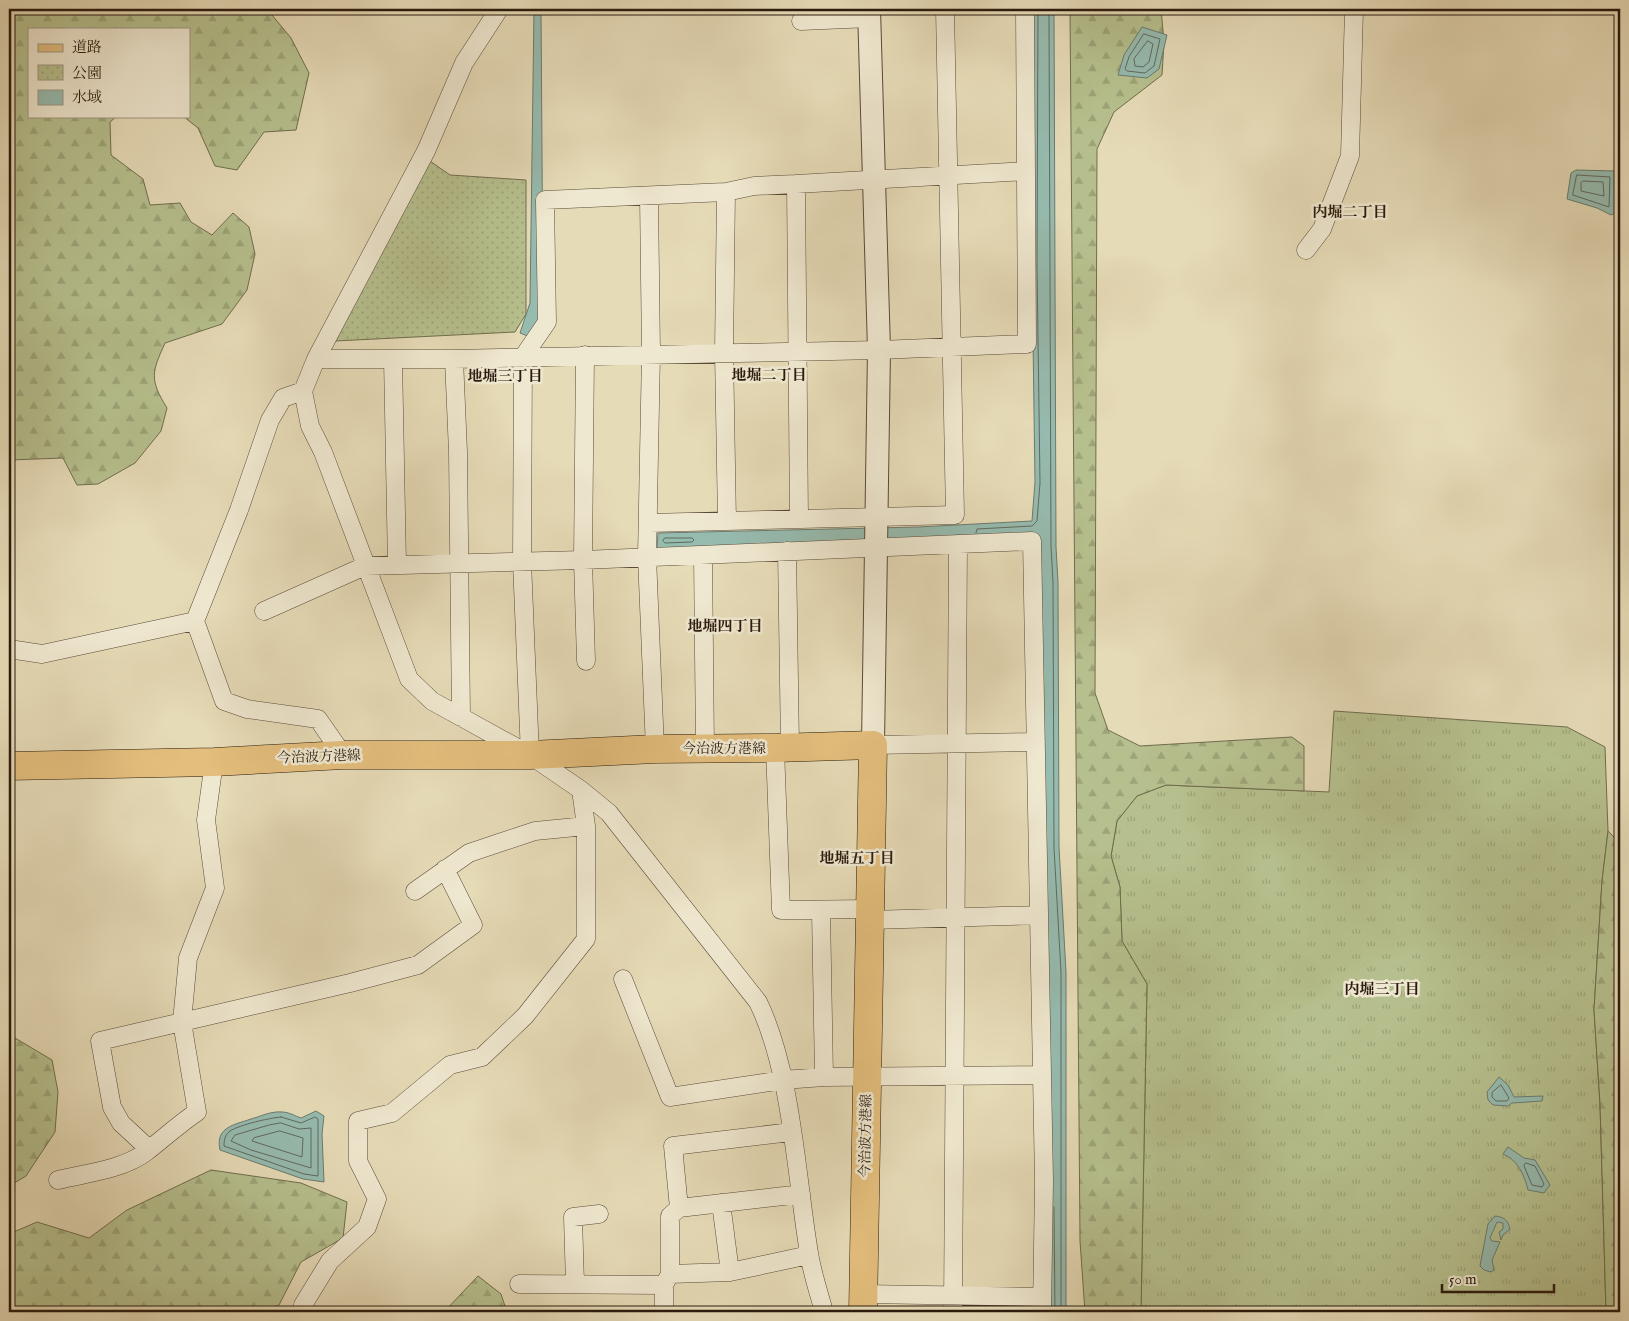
<svg xmlns="http://www.w3.org/2000/svg" width="1629" height="1321" font-family="'IM FELL English','Noto Serif JP',serif">
<style>
.grass{fill:url(#grass-tufts);stroke:#706d4e}
.forest{fill:url(#forest-firs);stroke:#706d4e}
.park{fill:url(#park-dots);stroke:#706d4e}
.water{fill:#96bbaf;stroke:#6b7b6f}
.lines{fill:none;stroke-linecap:round;stroke-linejoin:round}
.shore{stroke:#606a5e;stroke-width:1}
.minor-casing{stroke:#594a38;stroke-width:19}
.tertiary-casing{stroke:#594a38;stroke-width:24}
.primary-casing{stroke:#2a1a0e;stroke-width:29}
.minor{stroke:#efe8d0;stroke-width:18}
.tertiary{stroke:#efe8d0;stroke-width:22}
.primary{stroke:#e3be7c;stroke-width:28}
.labels{text-anchor:middle;dominant-baseline:central;stroke-width:5;stroke-linejoin:round;paint-order:stroke}
.street-label{font-size:14px;fill:#2a1a0e;stroke:#efe8d0}
.neighbourhood-label{font-size:15px;font-weight:bold;fill:#2a1a0e;stroke:#efe8d0}
</style>
<defs>
<pattern id="grass-tufts" width="24" height="20" patternUnits="userSpaceOnUse" patternTransform="scale(1.25)"><rect width="24" height="20" fill="#b6c08e"/><path d="M3 7l-1-3M5 7V3M7 7l1-3M15 17l-1-3M17 17v-4M19 17l1-3" fill="none" stroke="#9da479"/></pattern>
<pattern id="forest-firs" width="22" height="20" patternUnits="userSpaceOnUse" patternTransform="scale(1.25)"><rect width="22" height="20" fill="#b6c08e"/><path d="M5 1l3.5 6h-7zM16 11l3.5 6h-7z" fill="#9da479"/></pattern>
<pattern id="park-dots" width="8" height="8" patternUnits="userSpaceOnUse" patternTransform="scale(1.25)"><rect width="8" height="8" fill="#b6c08e"/><path d="M2 2h.1M6 6h.1" fill="none" stroke="#9da479" stroke-width="1.8" stroke-linecap="round"/></pattern>
</defs>
<rect width="100%" height="100%" fill="#e6dbb7"/>
<filter id="stains"><feTurbulence type="fractalNoise" baseFrequency=".004" numOctaves="4"/><feColorMatrix values="0 0 0 0 .2 0 0 0 0 .09 0 0 0 0 .02 0 0 0 .5 -.17"/></filter>
<radialGradient id="worn" r=".72"><stop offset=".6" stop-color="#630" stop-opacity="0"/><stop offset="1" stop-color="#630" stop-opacity=".3"/></radialGradient>
<path class="grass" d="M 1334,711 L 1567,727 L 1605,747 L 1608,831 L 1602,881 L 1594,1010 L 1600,1104 L 1606,1312 L 1141,1312 L 1147,984 L 1122,941 L 1120,887 L 1111,856 L 1117,821 L 1137,796 L 1166,785 L 1329,792 Z"/>
<path class="forest" d="M 9,9 L 267,9 L 291,38 L 309,73 L 296,130 L 264,132 L 237,170 L 215,166 L 198,128 L 183,116 L 189,116 L 189,29 L 29,29 L 29,116 L 117,116 L 110,122 L 111,155 L 143,179 L 150,205 L 180,203 L 191,222 L 212,235 L 233,213 L 249,227 L 255,254 L 247,290 L 222,324 L 165,343 C 152,372 149,379 167,408 L 161,431 L 135,463 L 98,484 L 77,485 L 63,458 L 9,460 Z
M 1070,9 L 1161,9 L 1164,42 L 1162,75 L 1114,112 L 1097,149 L 1095,693 L 1108,730 L 1140,746 L 1292,737 L 1304,746 L 1304,791 L 1166,785 L 1137,796 L 1117,821 L 1111,856 L 1120,887 L 1122,941 L 1147,984 L 1141,1312 L 1085,1312 L 1080,1241 Z
M 1608,831 L 1619,842 L 1620,878 L 1620,1312 L 1606,1312 L 1600,1104 L 1594,1010 L 1602,881 Z
M 15,1038 L 52,1060 L 58,1092 L 55,1132 L 26,1176 L 9,1186 L 9,1040 Z
M 211,1170 L 301,1183 L 347,1202 L 343,1238 L 301,1262 L 279,1305 L 260,1312 L 9,1312 L 9,1234 L 37,1222 L 89,1238 L 127,1210 Z
M 478,1276 L 501,1294 L 507,1312 L 444,1312 Z"/>
<path class="park" d="M 427,159 L 450,175 L 526,180 L 526,314 L 515,332 L 335,341 Z"/>
<path class="water" d="M 534,9 L 541,9 L 543,296 L 541,322 L 530,337 L 520,333 L 530,303 Z
M 1033,9 L 1054,9 L 1056,547 L 1058,582 L 1059,847 L 1066,972 L 1066,1312 L 1051,1312 L 1033,537 L 657,549 L 658,533 L 918,527 L 1032,521 L 1035,482 L 1032,266 Z
M 1142,27 L 1167,35 L 1159,69 L 1147,78 L 1118,75 L 1124,55 Z
M 1576,170 L 1616,171 L 1615,213 L 1611,215 L 1597,208 L 1567,199 L 1571,173 Z
M 1499,1077 L 1508,1085 L 1514,1097 L 1543,1096 L 1542,1101 L 1512,1103 L 1508,1106 L 1493,1105 L 1488,1100 L 1487,1092 Z
M 316,1111 L 324,1116 L 322,1134 L 324,1182 L 303,1179 L 220,1150 C 215,1127 234,1125 251,1119 C 262,1116 271,1111 282,1112 C 289,1112 295,1116 301,1118 Z
M 1508,1147 L 1524,1158 L 1535,1160 L 1550,1185 L 1544,1193 L 1528,1190 C 1525,1176 1517,1159 1503,1154 Z
M 1495,1216 C 1504,1217 1508,1220 1510,1229 L 1503,1235 L 1501,1240 L 1499,1232 L 1503,1229 L 1503,1223 L 1497,1222 L 1490,1238 L 1492,1241 L 1500,1242 L 1492,1260 L 1494,1270 L 1491,1272 L 1484,1270 L 1480,1266 L 1488,1224 Z"/>
<g class="lines">
<path class="shore" d="M 1049,9 L 1051,547 L 1053,582 L 1054,848 L 1061,972 L 1061,1312
M 1144,34 L 1160,39 L 1154,66 L 1145,73 L 1127,71 L 1125,69 L 1129,57 Z
M 1148,41 L 1153,44 L 1149,62 L 1143,67 L 1135,66 L 1134,59 Z
M 1577,175 L 1610,177 L 1609,207 L 1573,195 Z
M 1583,181 L 1603,182 L 1604,196 L 1581,191 L 1581,183 Z
M 976,533 L 977,529 L 1032,526 L 1037,521 L 1040,483 L 1037,266 L 1038,9
M 665,538 L 692,538 L 694,540 L 692,542 L 665,543 L 663,541 Z
M 1501,1085 L 1509,1098 L 1507,1101 L 1496,1101 L 1492,1097 L 1492,1093 Z
M 281,1117 L 301,1123 L 315,1117 L 318,1119 L 318,1176 L 304,1174 L 224,1146 C 224,1140 225,1135 230,1131 C 239,1125 269,1118 281,1117 Z
M 281,1123 L 299,1129 L 311,1128 L 311,1168 L 251,1150 L 231,1141 L 235,1135 L 269,1125 Z
M 280,1131 L 303,1138 L 302,1157 L 252,1141 L 254,1138 Z
M 1526,1163 L 1535,1166 L 1544,1184 L 1542,1187 L 1532,1185 L 1524,1166 Z
M 1054,1207 L 1055,1312"/>
<defs>
<path id="minor" d="M 499,9 L 464,63 L 426,151 L 316,359 L 303,391 L 310,426 L 323,452 L 409,679 L 432,701 L 530,755 L 581,790 L 609,813 L 758,1002 C 792,1072 796,1175 809,1253 C 812,1273 819,1293 824,1312
M 801,21 L 870,18
M 726,192 L 754,186 L 796,184
M 649,197 L 651,353 L 647,557 L 655,749
M 1306,250 L 1322,229 L 1350,156 L 1354,9
M 585,355 L 583,560 L 586,661
M 316,359 L 393,359
M 303,391 L 283,398 L 270,420 L 239,510 L 195,621 L 224,701 L 247,709 L 318,719 L 343,755
M 799,519 L 796,184 L 1025,171
M 649,523 L 955,515 L 945,9
M 787,551 L 790,748
M 703,555 L 705,749
M 397,565 L 393,359 L 454,359
M 264,611 L 365,566 L 583,560 L 1032,541 L 1044,1181 L 1042,1312
M 9,649 L 42,654 L 195,621
M 461,717 L 458,452 L 454,359 L 879,350 L 1027,344 L 1025,9
M 873,745 L 1036,742
M 775,748 L 781,910 L 870,909
M 530,755 L 522,562 L 523,357 L 547,322 L 545,200 L 726,192 L 724,352 L 727,521
M 214,762 L 206,820 L 215,888 L 188,958 L 182,1022 L 350,983 L 418,965 L 473,925 L 445,869
M 415,891 L 469,853 L 535,831 L 586,826
M 821,911 L 824,1077
M 870,920 L 1039,915
M 623,979 L 670,1097 L 783,1080 L 824,1077 L 1042,1075
M 58,1180 C 86,1173 122,1170 146,1152 C 163,1139 179,1124 197,1112 L 182,1022 L 100,1041 L 112,1107 L 121,1123 L 149,1149
M 721,1203 L 730,1272
M 679,1208 L 801,1194
M 670,1274 L 730,1272 L 809,1255
M 519,1284 L 664,1285
M 575,1284 L 573,1217 L 599,1214
M 863,1294 L 1042,1297
M 303,1305 L 330,1261 L 367,1227 L 377,1199 L 358,1161 L 358,1121 L 392,1113 L 450,1065 L 482,1057 L 525,1016 L 586,939 L 586,826 L 581,790
M 664,1312 L 664,1285 L 670,1274 L 670,1216 L 679,1208 L 673,1146 L 791,1132
M 953,1312 L 958,544"/>
<path id="tertiary" d="M 869,9 L 879,350 L 873,745"/>
<path id="primary" d="M 9,766 L 214,762 L 343,755 L 530,755 L 655,749 L 775,748 L 873,745 L 863,1312"/>
</defs>
<use href="#minor" class="minor-casing"/>
<use href="#tertiary" class="tertiary-casing"/>
<use href="#primary" class="primary-casing"/>
<use href="#minor" class="minor"/>
<use href="#tertiary" class="tertiary"/>
<use href="#primary" class="primary"/>
</g>
<g class="labels">
<g class="street-label">
<text x="724" y="749">今治波方港線</text>
<text transform="translate(319 757) rotate(-2)">今治波方港線</text>
<text transform="translate(866 1136) rotate(-89)">今治波方港線</text>
</g>
<g class="neighbourhood-label">
<text x="1350" y="212">内堀二丁目</text>
<text x="769" y="375">地堀二丁目</text>
<text x="505" y="376">地堀三丁目</text>
<text x="725" y="626">地堀四丁目</text>
<text x="857" y="858">地堀五丁目</text>
<text x="1382" y="989">内堀三丁目</text>
</g>
</g>
<rect width="1629" height="1321" fill="none" stroke="#e6dbb7" stroke-width="30"/>
<rect x="10" y="10" width="1609" height="1301" fill="none" stroke="#2a1a0e" stroke-width="2.5"/>
<rect x="15" y="15" width="1599" height="1291" fill="none" stroke="#2a1a0e"/>
<rect x="28" y="28" width="162" height="90" fill="#efe8d0" stroke="#a09682"/>
<rect x="38" y="44" width="25" height="8" fill="#e3be7c" stroke="#a09682"/>
<text x="72" y="52" font-size="15" fill="#2a1a0e">道路</text>
<rect x="38" y="65" width="25" height="15" fill="url(#park-dots)" stroke="#a09682"/>
<text x="72" y="78" font-size="15" fill="#2a1a0e">公園</text>
<rect x="38" y="90" width="25" height="15" fill="#96bbaf" stroke="#a09682"/>
<text x="72" y="102" font-size="15" fill="#2a1a0e">水域</text>
<path d="M1442 1284v8h112v-8" fill="none" stroke="#2a1a0e" stroke-width="2.5"/>
<text x="1449" y="1284" font-size="15" fill="#2a1a0e" stroke="#efe8d0" stroke-width="4" paint-order="stroke">50 m</text>
<rect width="100%" height="100%" filter="url(#stains)"/>
<rect width="100%" height="100%" fill="url(#worn)"/>
</svg>
